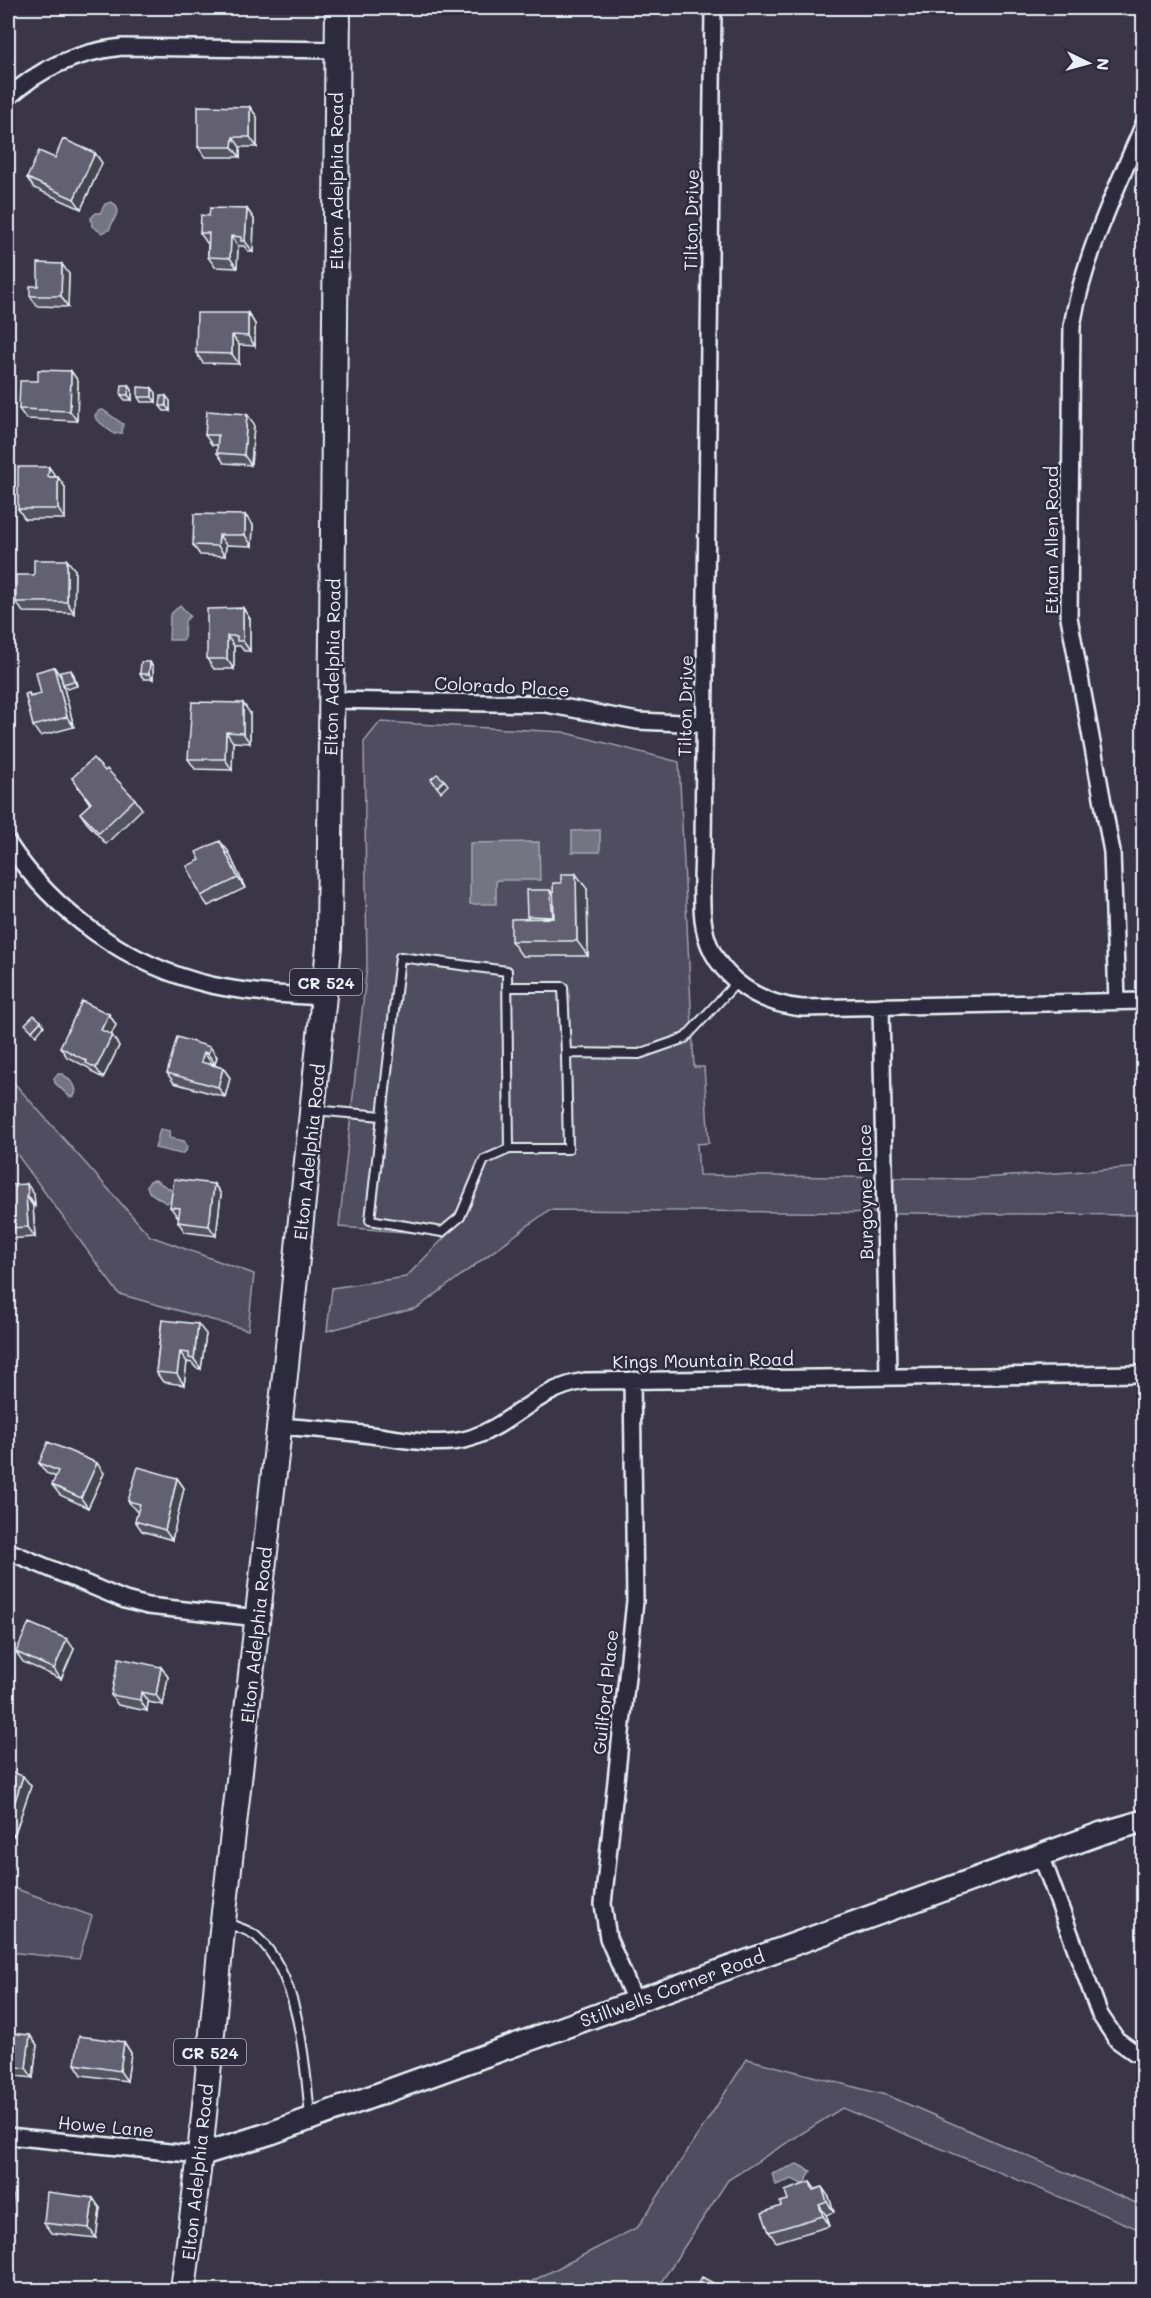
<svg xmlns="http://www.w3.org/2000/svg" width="1151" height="2298" font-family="Mali,sans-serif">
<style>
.green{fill:#504e5f;stroke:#9ca0ac;stroke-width:1.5}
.water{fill:#737482;stroke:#a2a6b1;stroke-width:1.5}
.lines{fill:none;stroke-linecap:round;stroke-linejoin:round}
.lane-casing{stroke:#e8f1f8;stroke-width:12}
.street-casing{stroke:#e8f1f8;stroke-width:20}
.secondary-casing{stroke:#e8f1f8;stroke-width:26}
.primary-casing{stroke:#e8f1f8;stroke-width:28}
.lane{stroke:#2f2a3d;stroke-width:8}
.street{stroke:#2f2a3d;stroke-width:15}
.secondary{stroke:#2f2a3d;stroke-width:21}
.primary{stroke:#2f2a3d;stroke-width:24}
.wall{fill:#555361;stroke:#e8f1f8;stroke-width:1.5}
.shaded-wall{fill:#45444f;stroke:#e8f1f8;stroke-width:1.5}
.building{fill:#636171;stroke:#e8f1f8;stroke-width:1.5}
.labels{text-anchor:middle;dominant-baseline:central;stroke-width:5;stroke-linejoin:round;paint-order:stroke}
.shield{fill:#2f2a3d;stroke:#b0b5c0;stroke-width:1.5}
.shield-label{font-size:16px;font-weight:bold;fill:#e8f1f8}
.street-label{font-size:18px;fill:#e8f1f8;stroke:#2f2a3d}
</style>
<rect width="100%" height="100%" fill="#3a3648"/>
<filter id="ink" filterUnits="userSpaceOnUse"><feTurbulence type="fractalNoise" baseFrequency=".0167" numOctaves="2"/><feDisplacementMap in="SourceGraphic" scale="12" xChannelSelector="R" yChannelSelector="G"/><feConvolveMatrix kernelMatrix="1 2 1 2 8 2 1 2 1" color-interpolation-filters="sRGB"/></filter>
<g filter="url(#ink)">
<path class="green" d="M 380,722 L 563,732 L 679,762 L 694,1067 L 704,1067 L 709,1143 L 697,1144 L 699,1175 L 967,1179 L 1143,1167 L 1143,1215 L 549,1210 L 417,1308 L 327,1331 L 332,1288 L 406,1277 L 447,1235 L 339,1227 L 367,965 L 364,742 Z
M 8,1076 L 150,1236 L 254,1274 L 248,1330 L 119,1294 L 8,1142 Z
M 8,1886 L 92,1916 L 79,1959 L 8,1952 Z
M 747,2059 L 889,2096 L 1143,2206 L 1143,2231 L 842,2108 L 728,2180 L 656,2290 L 515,2290 L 638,2227 Z"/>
<path class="water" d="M 111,202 L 116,205 L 118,211 L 109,230 L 102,233 L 92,226 L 91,218 L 96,213 L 100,213 L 105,204 Z
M 100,410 L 103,410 L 123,424 L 122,433 L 114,434 L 96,419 L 95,415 Z
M 180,605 L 190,616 L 185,621 L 184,640 L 169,640 L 170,615 Z
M 600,830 L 600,852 L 572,852 L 572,831 Z
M 539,842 L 540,880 L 496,880 L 496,904 L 470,904 L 470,843 Z
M 58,1074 L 63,1074 C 69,1080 80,1087 74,1096 L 70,1097 L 55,1083 L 54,1078 Z
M 160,1129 L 170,1131 L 169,1138 L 184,1141 L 187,1146 L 186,1151 L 181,1154 L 155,1148 Z
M 155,1180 L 173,1191 L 174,1197 L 170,1202 L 166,1203 L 149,1192 L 147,1186 L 150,1181 Z
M 797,2164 L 811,2171 L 804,2185 L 792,2179 L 776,2185 L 772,2174 Z"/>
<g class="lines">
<defs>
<path id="lane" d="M 507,987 L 563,987 L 566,1053
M 314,1110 L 382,1116 L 400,957 L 507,971 L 509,1149 L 568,1149 L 566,1053 L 639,1054 L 685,1038 L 737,982
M 382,1116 L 370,1220 L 442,1232 L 460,1217 L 484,1160 L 509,1149
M 227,1923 C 236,1927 249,1930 256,1936 C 300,1975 305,2063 310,2117"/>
<path id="street" d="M 713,8 L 703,844 C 703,868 700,894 703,919 C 708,971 753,1003 802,1008 L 1144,1001
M 8,98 C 40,67 78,52 122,47 L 337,50
M 332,700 L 546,704 L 638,721 L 704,724
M 8,843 C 54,913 129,966 211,985 C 248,993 287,995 325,997
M 1117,1002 L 1112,852 L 1069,617 L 1072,326 C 1084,255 1116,190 1144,124
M 881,1006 L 888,1377
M 632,1380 L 635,1601 L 603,1904 L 608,1938 L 635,2001
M 279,1426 C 310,1428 340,1431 371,1435 C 403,1439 440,1448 471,1438 C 515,1423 535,1389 585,1381 L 1144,1374
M 8,1551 L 125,1600 L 148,1606 L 258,1618
M 1041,1855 L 1100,2015 L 1117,2040 L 1134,2052 L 1144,2056
M 8,2136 L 200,2155"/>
<path id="secondary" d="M 200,2155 L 271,2133 L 1102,1833 L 1144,1821"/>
<path id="primary" d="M 183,2290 L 200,2155 L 223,1921 L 284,1385 L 329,947 L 338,8"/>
</defs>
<use href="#lane" class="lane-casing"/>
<use href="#street" class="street-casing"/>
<use href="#secondary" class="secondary-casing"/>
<use href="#primary" class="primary-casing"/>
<use href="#lane" class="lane"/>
<use href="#street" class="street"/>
<use href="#secondary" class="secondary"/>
<use href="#primary" class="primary"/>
</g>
<path class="wall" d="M 250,107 L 257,117 L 257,147 L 240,147 L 240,157 L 205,157 L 198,147 Z
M 95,153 L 102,163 L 81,209 L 34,188 L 27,178 L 55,158 Z
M 247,209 L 254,219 L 253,252 L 248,251 L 244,246 L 238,246 L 237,268 L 215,267 L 208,257 L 208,243 L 207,243 L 200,233 L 209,216 Z
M 69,274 L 68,307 L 37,306 L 30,296 L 38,286 Z
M 248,313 L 255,324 L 255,346 L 239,345 L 239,364 L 203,363 L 196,353 Z
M 71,371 L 78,381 L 77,421 L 26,419 L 19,409 L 38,381 Z
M 129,385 L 132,390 L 132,400 L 125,400 L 121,395 Z
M 152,388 L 156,393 L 156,402 L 141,402 L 138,397 Z
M 166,396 L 170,401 L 170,411 L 164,411 L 160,406 Z
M 254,424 L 251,465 L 224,463 L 217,453 L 218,445 L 212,445 L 205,435 Z
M 56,477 L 65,487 L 65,519 L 25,519 L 18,509 Z
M 245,515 L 253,525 L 252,546 L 226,545 L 225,556 L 200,555 L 193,545 Z
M 75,570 L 74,613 L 23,612 L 16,602 Z
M 243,608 L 250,619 L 250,651 L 244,651 L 240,646 L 234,646 L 234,669 L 214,669 L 207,659 Z
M 54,667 L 61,677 L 74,727 L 40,736 L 33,726 L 29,693 L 31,696 L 41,694 Z
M 153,667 L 153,679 L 144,679 L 140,674 Z
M 74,675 L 77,686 L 67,689 L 63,684 Z
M 250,713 L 250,743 L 233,742 L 232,770 L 195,769 L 188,759 Z
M 105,771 L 135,799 L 142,809 L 106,844 L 87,823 L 80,813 L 90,804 L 72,778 Z
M 228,851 L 245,888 L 208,906 L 201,896 Z
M 587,889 L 588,956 L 522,956 L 511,941 L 529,919 L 527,916 L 554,895 Z
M 109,1014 L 116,1025 L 111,1035 L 119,1046 L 103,1078 L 93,1073 L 89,1068 L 67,1057 L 60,1047 Z
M 210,1047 L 217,1057 L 215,1064 L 211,1063 L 210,1064 L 223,1068 L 230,1078 L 225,1097 L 174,1083 L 167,1073 Z
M 8,1178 L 11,1185 L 34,1194 L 35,1206 L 33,1206 L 35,1237 L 8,1239 Z
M 214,1184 L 221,1194 L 216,1236 L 185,1232 L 178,1222 L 179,1217 L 178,1217 L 170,1207 Z
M 162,1320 L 206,1334 L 201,1369 L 196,1368 L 192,1363 L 187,1362 L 184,1385 L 163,1382 L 156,1372 Z
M 39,1463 L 104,1473 L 88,1508 L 60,1495 L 52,1485 L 56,1477 L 46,1473 Z
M 177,1478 L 184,1488 L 172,1540 L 142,1531 L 135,1521 L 138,1512 L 136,1511 L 128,1501 Z
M 74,1649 L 61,1679 L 23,1662 L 16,1652 Z
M 161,1667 L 168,1677 L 163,1705 L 148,1702 L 147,1711 L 118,1705 L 111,1695 Z
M 8,1771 L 31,1786 L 14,1836 L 8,1834 Z
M 8,2033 L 37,2045 L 33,2078 L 8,2075 Z
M 124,2042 L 131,2053 L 127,2081 L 82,2075 L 75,2064 Z
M 810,2182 L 816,2190 L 829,2197 L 834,2212 L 826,2215 L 830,2226 L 776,2242 L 769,2232 L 781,2206 L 788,2200 Z
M 100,2208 L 96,2238 L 51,2233 L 44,2223 Z"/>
<path class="shaded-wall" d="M 250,107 L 257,117 L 257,147 L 250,137 Z
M 233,137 L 240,147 L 240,157 L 232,147 Z
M 95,153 L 102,163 L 81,209 L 74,199 Z
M 247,209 L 254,219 L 253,252 L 245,241 Z
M 231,236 L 238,246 L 237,268 L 230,258 Z
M 62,264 L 69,274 L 68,307 L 61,296 Z
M 248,313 L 255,324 L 255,346 L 248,336 Z
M 232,335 L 239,345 L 239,364 L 232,354 Z
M 71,371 L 78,381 L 77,421 L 70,411 Z
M 129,385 L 132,390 L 132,400 L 128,395 Z
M 152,388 L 156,393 L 156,402 L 152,397 Z
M 166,396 L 170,401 L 170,411 L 166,406 Z
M 247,414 L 254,424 L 251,465 L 244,455 Z
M 49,467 L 56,477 L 48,477 Z
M 58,477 L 65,487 L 65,519 L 58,509 Z
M 245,515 L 253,525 L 252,546 L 245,535 Z
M 219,535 L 226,545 L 225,556 L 218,546 Z
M 67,560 L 75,570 L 74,613 L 67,602 Z
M 243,608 L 250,619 L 250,651 L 243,641 Z
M 227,636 L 234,646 L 234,669 L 227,659 Z
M 150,662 L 153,667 L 153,679 L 149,674 Z
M 54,667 L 61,677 L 74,727 L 67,717 Z
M 71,670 L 74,675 L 77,686 L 74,681 Z
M 243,703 L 250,713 L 250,743 L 243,733 Z
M 226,732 L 233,742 L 232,770 L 225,759 Z
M 444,780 L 448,785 L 441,792 L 437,787 Z
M 220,841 L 228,851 L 245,888 L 238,878 Z
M 576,874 L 587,889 L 588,956 L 577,941 Z
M 550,890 L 557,900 L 560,927 L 553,917 Z
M 109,1014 L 116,1025 L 108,1040 L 101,1030 Z
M 41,1021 L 44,1026 L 36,1036 L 32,1031 Z
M 112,1035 L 119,1046 L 103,1078 L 96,1068 Z
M 210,1047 L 217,1057 L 215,1064 L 208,1054 Z
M 204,1052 L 211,1063 L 208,1072 L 201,1062 Z
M 223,1068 L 230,1078 L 225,1097 L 218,1087 Z
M 8,1178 L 11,1184 L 12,1195 L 8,1189 Z
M 27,1184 L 34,1194 L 35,1206 L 28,1196 Z
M 214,1184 L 221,1194 L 216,1236 L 209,1226 Z
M 26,1196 L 33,1206 L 35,1237 L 28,1227 Z
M 198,1324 L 206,1334 L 201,1369 L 194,1359 Z
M 180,1352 L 187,1362 L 184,1385 L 177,1374 Z
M 97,1463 L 104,1473 L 88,1508 L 81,1498 Z
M 177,1478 L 184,1488 L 172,1540 L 165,1530 Z
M 67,1639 L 74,1649 L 61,1679 L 54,1669 Z
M 161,1667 L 168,1677 L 163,1705 L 156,1695 Z
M 141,1692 L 148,1702 L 147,1711 L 140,1700 Z
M 23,1776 L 31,1786 L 14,1836 L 8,1828 L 8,1823 Z
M 30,2035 L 37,2045 L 33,2078 L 26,2068 Z
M 124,2042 L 131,2053 L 127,2081 L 120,2071 Z
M 822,2187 L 829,2197 L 834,2212 L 827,2202 Z
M 8,2188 L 13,2196 L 10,2221 L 8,2217 Z
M 93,2198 L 100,2208 L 96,2238 L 89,2228 Z
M 819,2205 L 826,2215 L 830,2226 L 823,2216 Z"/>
<path class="building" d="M 198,106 L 250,107 L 250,137 L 233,137 L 232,147 L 198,147 Z
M 63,139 L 95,153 L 74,199 L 27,178 L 39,151 L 55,158 Z
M 210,208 L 247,209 L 245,241 L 241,241 L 241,237 L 231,236 L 230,258 L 208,257 L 209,233 L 200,233 L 201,215 L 209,216 Z
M 38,263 L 62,264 L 61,296 L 30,296 L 30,286 L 38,286 Z
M 197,313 L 248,313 L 248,336 L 232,335 L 232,354 L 196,353 Z
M 38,370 L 71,371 L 70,411 L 19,409 L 20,381 L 38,381 Z
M 122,385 L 129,385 L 128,395 L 121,395 Z
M 138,387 L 152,388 L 152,397 L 138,397 Z
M 161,396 L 166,396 L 166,406 L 160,406 Z
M 207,411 L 247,414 L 244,455 L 217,453 L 218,435 L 205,435 Z
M 18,467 L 49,467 L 48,477 L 58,477 L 58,509 L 18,509 Z
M 194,514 L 245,515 L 245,535 L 219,535 L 218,546 L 193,545 Z
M 34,560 L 67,560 L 67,602 L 16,602 L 16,575 L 34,575 Z
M 243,608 L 243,641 L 237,641 L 237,636 L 227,636 L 227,659 L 207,659 L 207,609 Z
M 141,662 L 150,662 L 149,674 L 140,674 Z
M 54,667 L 67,717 L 33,726 L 25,694 L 29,693 L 30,697 L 41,694 L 36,672 Z
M 71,670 L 74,681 L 63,684 L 60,672 Z
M 192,702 L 243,703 L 243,733 L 226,732 L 225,759 L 188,759 Z
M 93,758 L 105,771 L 107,769 L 135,799 L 99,833 L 80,813 L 91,803 L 72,778 Z
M 437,774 L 444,780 L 437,787 L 431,779 Z
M 220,841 L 238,878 L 201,896 L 187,866 L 200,860 L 196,852 Z
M 561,874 L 576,874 L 577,941 L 511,941 L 511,919 L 554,918 L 553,883 L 561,883 Z
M 526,890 L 550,890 L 553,917 L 527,916 Z
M 82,1001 L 109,1014 L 101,1030 L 112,1035 L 96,1068 L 86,1063 L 87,1061 L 60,1047 Z
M 34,1015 L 41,1021 L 32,1031 L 25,1024 Z
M 177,1037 L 210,1047 L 208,1054 L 204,1052 L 201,1062 L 223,1068 L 218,1087 L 167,1073 Z
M 174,1179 L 214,1184 L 209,1226 L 178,1222 L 180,1208 L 170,1207 Z
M 27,1184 L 28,1196 L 26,1196 L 28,1227 L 8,1228 L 8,1185 Z
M 162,1320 L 198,1324 L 194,1359 L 189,1358 L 189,1353 L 180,1352 L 177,1374 L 156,1372 Z
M 48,1442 L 97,1463 L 81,1498 L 52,1485 L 58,1471 L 39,1463 Z
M 138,1467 L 177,1478 L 165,1530 L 135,1521 L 140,1504 L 128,1501 Z
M 29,1623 L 67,1639 L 54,1669 L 16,1652 Z
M 119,1658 L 161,1667 L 156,1695 L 141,1692 L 140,1700 L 111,1695 Z
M 8,1771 L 23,1776 L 8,1823 Z
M 8,2033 L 30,2035 L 26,2068 L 8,2066 Z
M 79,2036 L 124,2042 L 120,2071 L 75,2064 Z
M 810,2182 L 813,2190 L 822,2187 L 827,2202 L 819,2205 L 823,2216 L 769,2232 L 762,2213 L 781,2206 L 780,2202 L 788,2200 L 785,2191 Z
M 47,2192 L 93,2198 L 89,2228 L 44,2223 Z
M 702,2277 L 726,2290 L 694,2290 Z"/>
</g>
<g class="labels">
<g class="shield">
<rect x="290" y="969" width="72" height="26" rx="4.5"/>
<rect x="174" y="2039" width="72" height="26" rx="4.5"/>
</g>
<g class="shield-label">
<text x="326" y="982">CR 524</text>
<text x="210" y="2052">CR 524</text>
</g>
<g class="street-label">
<text transform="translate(336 181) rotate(-90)">Elton Adelphia Road</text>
<text transform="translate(691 220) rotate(-89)">Tilton Drive</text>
<text transform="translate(1051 540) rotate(-90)">Ethan Allen Road</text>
<text transform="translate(332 667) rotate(-89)">Elton Adelphia Road</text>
<text transform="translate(502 686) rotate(3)">Colorado Place</text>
<text transform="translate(685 706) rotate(-89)">Tilton Drive</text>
<text transform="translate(309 1152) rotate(-84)">Elton Adelphia Road</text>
<text transform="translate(865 1192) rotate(-91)">Burgoyne Place</text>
<text transform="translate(703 1360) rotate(-1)">Kings Mountain Road</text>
<text transform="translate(256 1635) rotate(-84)">Elton Adelphia Road</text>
<text transform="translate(605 1692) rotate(-84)">Guilford Place</text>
<text transform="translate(672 1988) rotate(-20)">Stillwells Corner Road</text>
<text transform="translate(106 2126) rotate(5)">Howe Lane</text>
<text transform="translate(197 2172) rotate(-84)">Elton Adelphia Road</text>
</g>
</g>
<rect width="1151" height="2298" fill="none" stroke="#2f2a3d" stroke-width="30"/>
<rect x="15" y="15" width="1121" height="2268" fill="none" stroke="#e8f1f8" stroke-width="2" filter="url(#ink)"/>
<g transform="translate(1088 63) rotate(95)" stroke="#2f2a3d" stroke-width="4.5" paint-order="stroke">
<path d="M0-4.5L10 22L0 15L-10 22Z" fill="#e8f1f8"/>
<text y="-9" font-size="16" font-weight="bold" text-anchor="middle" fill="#e8f1f8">N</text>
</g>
</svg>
